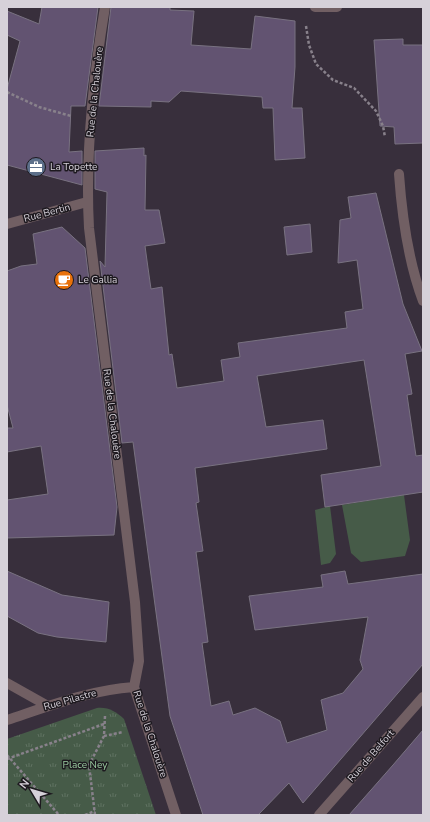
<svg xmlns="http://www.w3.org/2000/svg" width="430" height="822" font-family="'Nunito Sans',sans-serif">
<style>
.park{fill:url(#park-tufts)}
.garden{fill:#465b48}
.building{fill:#625371;stroke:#797281}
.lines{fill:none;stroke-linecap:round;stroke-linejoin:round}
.path{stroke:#88818b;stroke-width:2.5;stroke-dasharray:3 2;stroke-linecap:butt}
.minor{stroke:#715f63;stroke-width:10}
.labels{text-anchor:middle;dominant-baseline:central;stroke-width:3;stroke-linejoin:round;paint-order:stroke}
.street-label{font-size:10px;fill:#d6d1d9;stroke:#1d191f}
.poi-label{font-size:10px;fill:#d6d1d9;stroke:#1d191f;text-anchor:start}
.park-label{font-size:10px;fill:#9ccea2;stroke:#1d191f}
</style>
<defs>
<pattern id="park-tufts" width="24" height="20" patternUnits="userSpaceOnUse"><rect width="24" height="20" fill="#465b48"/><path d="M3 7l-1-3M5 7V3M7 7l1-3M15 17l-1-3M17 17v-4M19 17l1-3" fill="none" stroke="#607262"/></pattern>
</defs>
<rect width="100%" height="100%" fill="#382f3c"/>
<path class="park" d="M 97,708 C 109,707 116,712 124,719 L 156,815 L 7,815 L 7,739 Z"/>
<path class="garden" d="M 404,495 L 410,540 L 405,556 L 361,562 L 351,553 L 342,505 Z
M 330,506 L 336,554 L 330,563 L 321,565 L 315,510 Z"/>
<path class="building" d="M 42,7 L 98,7 L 85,106 L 71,106 L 69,152 L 82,151 L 82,185 L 7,165 L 7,89 L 20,41 L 7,35 L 7,11 L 39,24 Z
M 111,7 L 170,7 L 170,10 L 194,11 L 191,45 L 251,49 L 255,16 L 295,21 L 295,67 L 292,108 L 302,108 L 305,158 L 275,160 L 273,108 L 263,108 L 262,97 L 181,91 L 169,102 L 151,101 L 151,107 L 99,106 Z
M 403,39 L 403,45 L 423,45 L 423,143 L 395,144 L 394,127 L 380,126 L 374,40 Z
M 144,148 L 144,156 L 146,155 L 145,210 L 159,210 L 165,243 L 145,246 L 148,268 L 151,289 L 162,287 L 169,355 L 172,354 L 177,388 L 224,381 L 221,360 L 240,357 L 238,343 L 347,328 L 345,312 L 363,309 L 357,260 L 338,263 L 340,220 L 351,218 L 348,197 L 376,193 L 403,304 L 422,351 L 405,354 L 412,394 L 407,395 L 416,456 L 423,455 L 423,492 L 325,507 L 321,475 L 381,466 L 364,360 L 257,376 L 266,427 L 323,420 L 327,449 L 195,468 L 199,502 L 196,503 L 203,551 L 196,552 L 208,642 L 202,643 L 211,706 L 229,701 L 233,715 L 255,708 L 280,721 L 287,743 L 327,730 L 321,700 L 343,693 L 363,669 L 360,660 L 368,617 L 255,630 L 249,596 L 323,587 L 321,575 L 345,571 L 348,584 L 423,574 L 423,664 L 303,803 L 289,783 L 258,815 L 203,815 L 170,716 L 133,442 L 122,443 L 100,261 L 105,267 L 107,192 L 95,189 L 95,151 Z
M 310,224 L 312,252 L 287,255 L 284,227 Z
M 62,227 L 85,248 L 117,507 L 114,535 L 7,538 L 7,500 L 48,494 L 41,446 L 7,452 L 7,428 L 13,428 L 7,405 L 7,271 L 21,266 L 37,264 L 33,234 Z
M 7,571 L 62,595 L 109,602 L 106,642 L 57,637 L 38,633 L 7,616 Z
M 423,730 L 423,815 L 349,815 L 393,765 Z"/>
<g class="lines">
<path class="path" d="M 306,26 L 309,45 L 316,64 L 333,80 L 354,88 L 376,111 L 383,126 L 385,137
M 7,92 L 39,107 L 71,116
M 104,736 L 123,732
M 7,755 L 59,815
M 7,759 L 104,724
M 85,815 L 95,811
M 95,815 L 89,765 L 104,736 L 105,716"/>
<path class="minor" d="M 105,7 C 93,79 85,155 89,228 L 135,602 L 139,661 L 134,687 L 176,815
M 315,7 L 337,7
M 399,174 C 402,217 408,261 423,301
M 7,224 L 87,202
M 7,683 L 48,706
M 7,720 C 49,706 90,690 134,687
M 319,815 L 423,697"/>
</g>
<defs>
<symbol id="office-disc" viewBox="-11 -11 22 22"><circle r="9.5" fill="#5c6f8a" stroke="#1d191f"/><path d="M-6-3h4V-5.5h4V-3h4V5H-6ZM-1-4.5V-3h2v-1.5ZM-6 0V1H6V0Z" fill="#fff"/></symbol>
<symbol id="cafe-disc" viewBox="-11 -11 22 22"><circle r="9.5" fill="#e8710a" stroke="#1d191f"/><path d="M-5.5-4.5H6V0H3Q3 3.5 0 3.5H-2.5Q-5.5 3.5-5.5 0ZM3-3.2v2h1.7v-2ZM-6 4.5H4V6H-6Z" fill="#fff"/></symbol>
</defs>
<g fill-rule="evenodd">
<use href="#office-disc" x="25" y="156" width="22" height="22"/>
<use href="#cafe-disc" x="53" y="269" width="22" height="22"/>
</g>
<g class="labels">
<g class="street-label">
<text transform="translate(95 92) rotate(-84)">Rue de la Chalouère</text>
<text transform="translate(47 213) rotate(-15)">Rue Bertin</text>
<text transform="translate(112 414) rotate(83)">Rue de la Chalouère</text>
<text transform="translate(70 700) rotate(-16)">Rue Pilastre</text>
<text transform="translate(150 734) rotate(72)">Rue de la Chalouère</text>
<text transform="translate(371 756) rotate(-49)">Rue de Belfort</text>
</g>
<g class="poi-label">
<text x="50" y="167">La Topette</text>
<text x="78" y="280">Le Gallia</text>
</g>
<g class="park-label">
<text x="85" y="765">Place Ney</text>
</g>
</g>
<rect width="430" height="822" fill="none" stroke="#d6d1d9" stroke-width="16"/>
<g transform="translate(32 790) rotate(308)" stroke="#1d191f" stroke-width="3" paint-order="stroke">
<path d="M0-3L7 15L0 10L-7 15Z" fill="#d6d1d9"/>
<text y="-6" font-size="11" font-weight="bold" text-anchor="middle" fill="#d6d1d9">N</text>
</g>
</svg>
